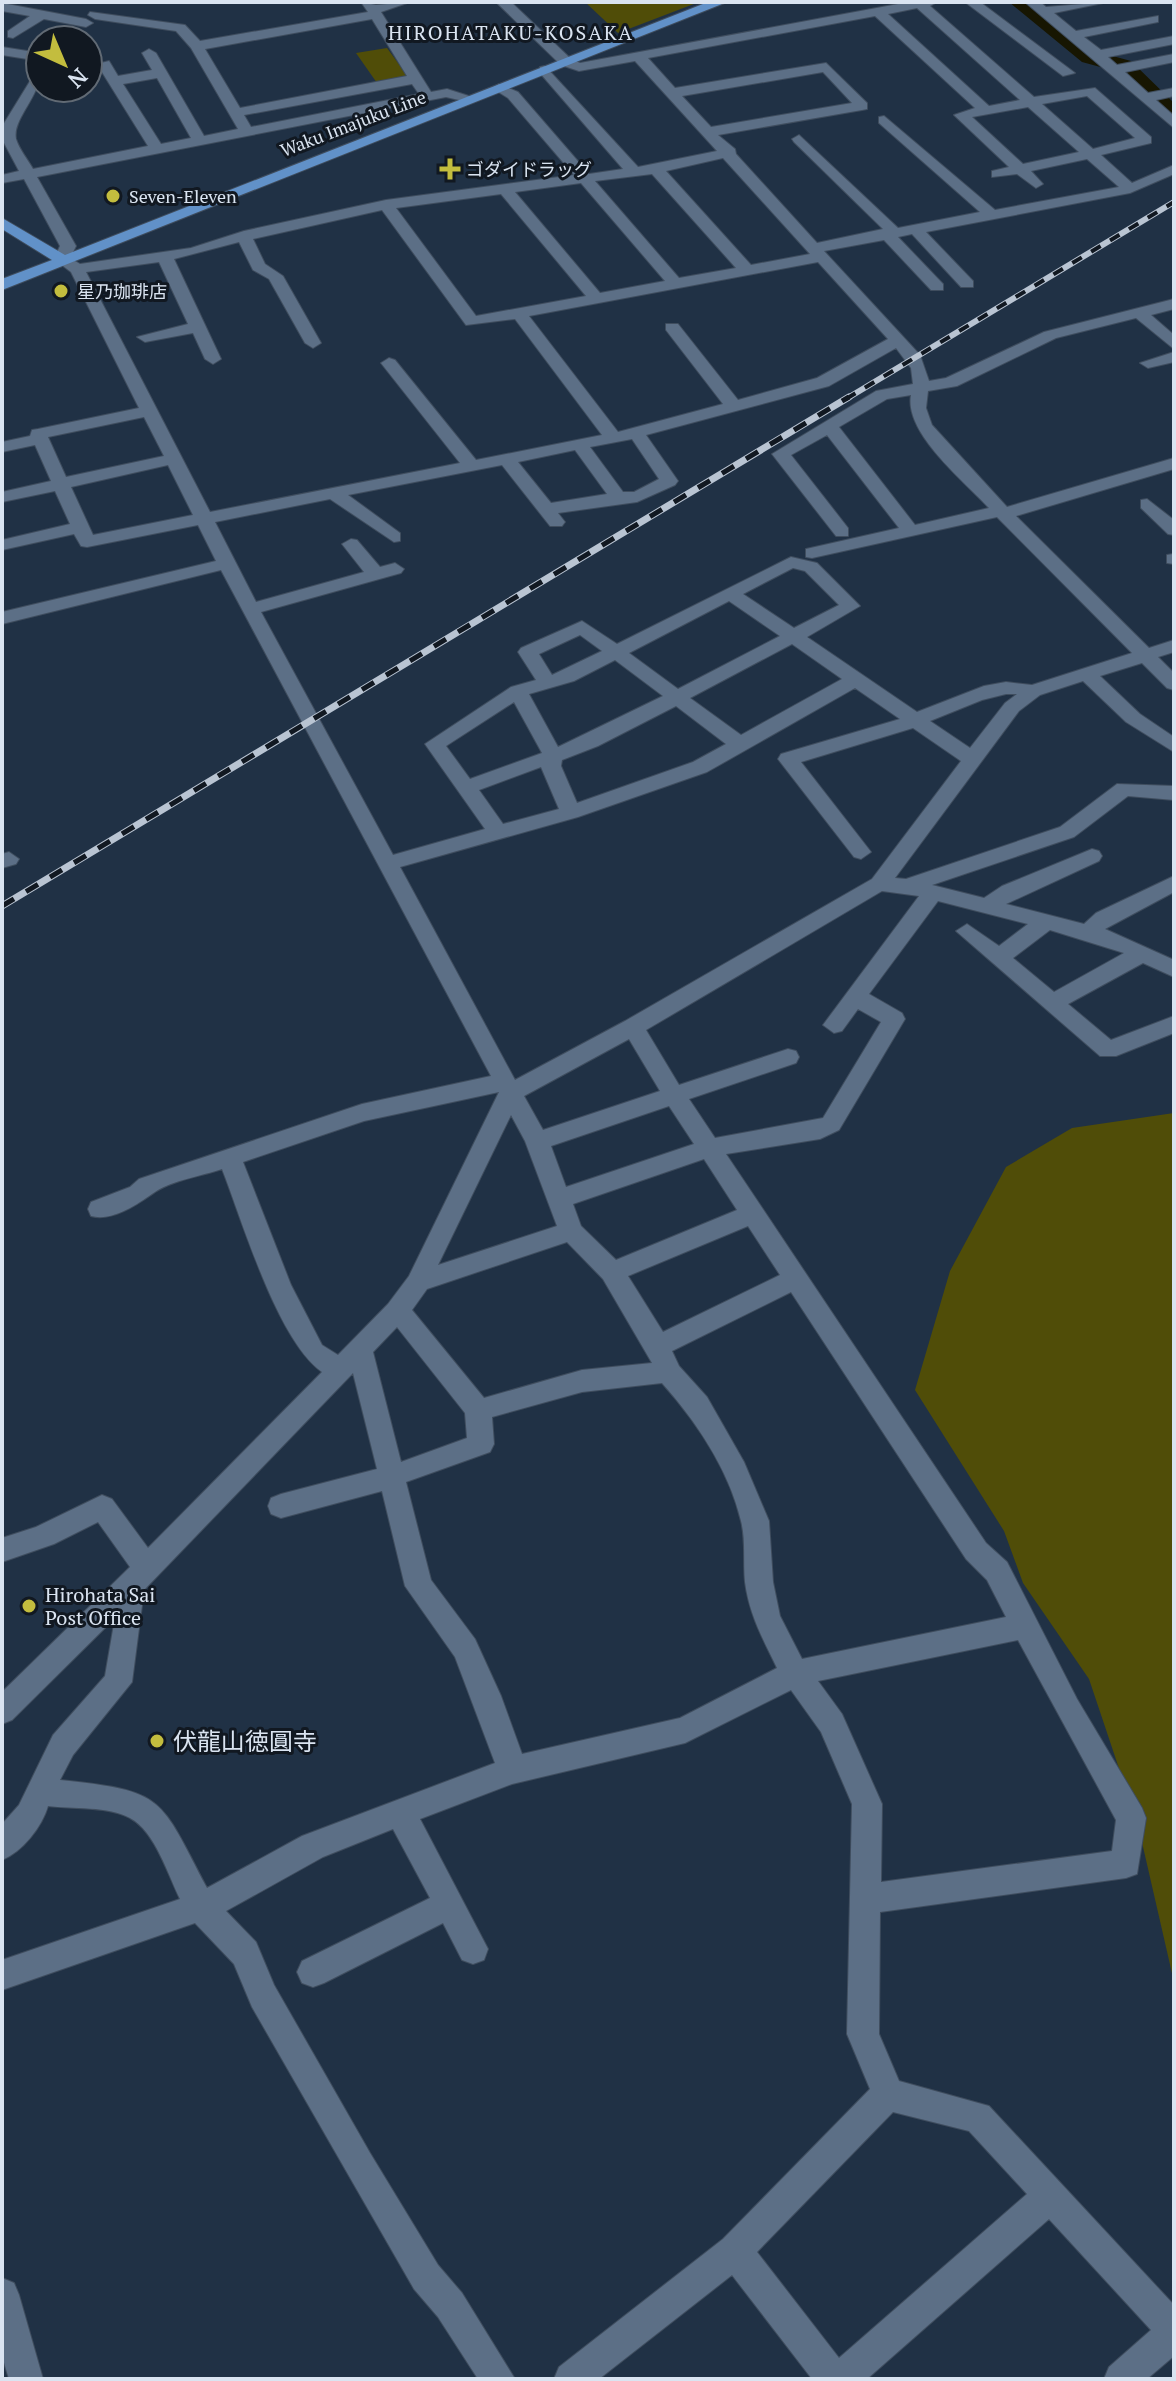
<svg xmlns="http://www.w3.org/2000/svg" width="1176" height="2381" font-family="'PT Serif','Noto Sans JP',serif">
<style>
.green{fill:#504d08}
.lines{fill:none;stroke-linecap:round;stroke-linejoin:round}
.river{fill:#171602;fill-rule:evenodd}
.minor-casing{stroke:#3f4d5e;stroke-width:2}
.major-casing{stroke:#3f4d5e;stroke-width:2}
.minor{fill:#5c6f86;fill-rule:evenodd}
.major{fill:#6191c8;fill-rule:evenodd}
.rail-far1-casing{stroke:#b9c4d2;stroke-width:6}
.rail-casing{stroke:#b9c4d2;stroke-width:7}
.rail-far1{stroke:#111821;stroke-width:4;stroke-dasharray:11;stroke-linecap:butt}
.rail{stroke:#111821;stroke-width:5;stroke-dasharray:14;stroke-linecap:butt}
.poi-dot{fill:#c3bd3e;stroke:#111821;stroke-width:3}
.labels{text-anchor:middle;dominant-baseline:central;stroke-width:6;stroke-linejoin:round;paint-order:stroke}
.far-street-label{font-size:18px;fill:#dae4f1;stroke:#111821}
.far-poi-label{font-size:18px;fill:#dae4f1;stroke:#111821;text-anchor:start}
.far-quarter-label{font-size:20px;letter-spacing:2px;fill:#dae4f1;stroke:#111821}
.poi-label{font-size:20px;fill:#dae4f1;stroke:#111821;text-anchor:start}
.near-poi-label{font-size:24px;fill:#dae4f1;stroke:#111821;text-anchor:start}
</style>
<rect width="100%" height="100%" fill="#203145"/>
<path class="green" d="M 585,2 L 699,2 L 618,33 Z
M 387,48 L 409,78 L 377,83 L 356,53 Z
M 1174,1113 L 1174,1982 L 1138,1825 L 1089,1679 L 1023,1583 L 1004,1531 L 915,1390 L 950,1271 L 1006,1167 L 1072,1128 Z"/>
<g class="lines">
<path class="river" d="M 1009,2 L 1034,2 L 1098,52 L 1131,61 L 1174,103 L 1174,122 L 1166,120 L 1137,96 L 1115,71 L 1082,62 Z"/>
<defs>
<path id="minor" d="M 361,2 L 376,5 L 410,2 L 381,12 L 431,92 L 447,89 L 472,97 L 472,103 L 446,97 L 37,177 L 76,246 L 70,258 L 80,264 L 191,248 L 244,231 L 386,200 L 574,175 L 508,98 L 492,88 L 499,84 L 518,92 L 589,174 L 623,169 L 540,73 L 540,67 L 545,66 L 638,167 L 717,151 L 635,61 L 579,71 L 561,65 L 496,2 L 511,2 L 571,59 L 580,63 L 909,2 L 937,2 L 930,6 L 1034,97 L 1095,88 L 1151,137 L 1151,143 L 1101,155 L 1132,183 L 1174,165 L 1174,174 L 1130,193 L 926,232 L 973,281 L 973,287 L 961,287 L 912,234 L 898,237 L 943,284 L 943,290 L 931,290 L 884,240 L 824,251 L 920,355 L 929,381 L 946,378 L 1044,332 L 1174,299 L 1174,309 L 1151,315 L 1174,335 L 1174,349 L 1136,318 L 1056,338 L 957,386 L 928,391 L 926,408 L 932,425 L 1007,507 L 1174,458 L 1174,469 L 1016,516 L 1149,648 L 1174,640 L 1174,652 L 1158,657 L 1174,673 L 1174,690 L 1167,688 L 1142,663 L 1100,676 L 1140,714 L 1174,737 L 1174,752 L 1126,722 L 1083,681 L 1040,695 L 1019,711 L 895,878 L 906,879 L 1060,827 L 1117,784 L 1174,786 L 1174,800 L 1128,796 L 1074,837 L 932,885 L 984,898 L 1002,886 L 1092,849 L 1099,851 L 1102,856 L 1099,861 L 1006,904 L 1084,924 L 1096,913 L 1174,876 L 1174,892 L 1105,929 L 1174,960 L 1174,977 L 1143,963 L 1068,1004 L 1111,1040 L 1174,1016 L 1174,1033 L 1116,1056 L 1100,1056 L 956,931 L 967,924 L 999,946 L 1028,924 L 938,901 L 869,994 L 902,1013 L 905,1019 L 839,1130 L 820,1139 L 726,1154 L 986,1543 L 1007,1562 L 1077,1699 L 1142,1808 L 1146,1818 L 1137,1874 L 1126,1878 L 880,1912 L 879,2034 L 899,2081 L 989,2106 L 1174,2305 L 1174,2356 L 1147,2379 L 1104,2379 L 1109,2367 L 1151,2330 L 1049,2219 L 867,2379 L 812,2379 L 732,2275 L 599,2379 L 554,2379 L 559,2367 L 723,2239 L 870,2089 L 847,2034 L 852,1804 L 821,1732 L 791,1690 L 685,1743 L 512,1784 L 420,1819 L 488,1949 L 484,1960 L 473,1964 L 462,1960 L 443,1923 L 324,1983 L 313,1987 L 302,1983 L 297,1972 L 302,1961 L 430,1898 L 393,1829 L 323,1857 L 226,1911 L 256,1942 L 274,1985 L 370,2153 L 438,2265 L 462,2293 L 515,2379 L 478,2379 L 438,2317 L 414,2289 L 252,2007 L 234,1964 L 195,1923 L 2,1990 L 2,1960 L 180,1899 C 168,1875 155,1831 130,1818 C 109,1806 72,1809 48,1806 C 42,1827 22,1852 2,1860 L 2,1824 L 19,1805 L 53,1735 L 105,1676 L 115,1618 L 12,1720 L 2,1724 L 2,1692 L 130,1567 L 98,1522 L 54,1544 L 2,1562 L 2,1538 L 36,1527 L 102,1495 L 112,1499 L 148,1548 L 322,1372 C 277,1340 243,1222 222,1169 C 202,1176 173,1180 155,1192 C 139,1203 113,1222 91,1216 L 88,1209 L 91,1202 L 130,1187 L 139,1179 L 362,1104 L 491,1076 L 221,570 L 2,624 L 2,612 L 216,561 L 198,525 L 87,547 L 81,546 L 74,534 L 2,550 L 2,540 L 70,524 L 55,491 L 2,502 L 2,492 L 51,481 L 35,445 L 2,452 L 2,442 L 30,436 L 32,430 L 38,429 L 139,408 L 71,272 L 54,259 L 60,246 L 24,179 L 2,183 L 2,175 L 19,171 L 2,139 L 3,125 L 35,73 L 40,72 C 40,97 12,119 16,139 C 19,149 28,160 33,169 L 148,146 L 97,64 L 109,61 L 118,76 L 152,70 L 142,53 L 149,49 L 156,53 L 204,136 L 238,129 L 191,48 L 176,31 L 95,19 L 88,15 L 90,12 L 185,25 L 200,41 L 368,12 ZM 917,8 L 1020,100 L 989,106 L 888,14 ZM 875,16 L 975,108 L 954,115 L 1009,167 L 992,171 L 992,177 L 1017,174 L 1036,188 L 1043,184 L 1031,171 L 1087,159 L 1119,187 L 995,210 L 884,116 L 879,117 L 879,123 L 980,212 L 898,228 L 799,135 L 792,139 L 794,142 L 883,229 L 817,243 L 736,154 L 735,149 L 718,135 L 862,110 L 867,109 L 867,103 L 826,63 L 675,88 L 648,58 ZM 372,19 L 407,76 L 240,108 L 205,49 ZM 823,72 L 852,103 L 711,127 L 682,96 ZM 157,78 L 191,138 L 161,144 L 123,84 ZM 412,84 L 419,94 L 251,127 L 244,115 ZM 1087,96 L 1135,138 L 1093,149 L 1042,104 ZM 1028,107 L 1079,152 L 1023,164 L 972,117 ZM 723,158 L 810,254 L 751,265 L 666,171 ZM 652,174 L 736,268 L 679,278 L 595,181 ZM 581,183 L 665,281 L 600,293 L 515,192 ZM 501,194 L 586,296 L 476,316 L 396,208 ZM 382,210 L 466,325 L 515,319 L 602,435 L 476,460 L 395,360 L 389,358 L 381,363 L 460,463 L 210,512 L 86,272 L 159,262 L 188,324 L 137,337 L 145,342 L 193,333 L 205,359 L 213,364 L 221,359 L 174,259 L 239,242 L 253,270 L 269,279 L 305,343 L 313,348 L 321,343 L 283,276 L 265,264 L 253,239 ZM 818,262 L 888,339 L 817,378 L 738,400 L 678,324 L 666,324 L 666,330 L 723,404 L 618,432 L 529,316 ZM 896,348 L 911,368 L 913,384 L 876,391 L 772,454 L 836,536 L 848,536 L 848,528 L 791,455 L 827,435 L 899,528 L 806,549 L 806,557 L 812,558 L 997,517 L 1132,653 L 1032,685 L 1006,682 L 984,686 L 917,712 L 807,637 L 860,606 L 817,563 L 791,557 L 617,644 L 582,621 L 521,648 L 518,652 L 536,680 L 511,687 L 425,744 L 485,829 L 393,855 L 261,612 L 401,573 L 404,569 L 395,563 L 380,567 L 357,540 L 351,539 L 342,544 L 364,572 L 256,602 L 215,522 L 330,499 L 394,542 L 400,541 L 400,533 L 348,495 L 502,465 L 550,526 L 562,526 L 565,522 L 558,513 L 637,502 L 675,485 L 678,481 L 646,435 L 829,386 ZM 911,395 C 904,433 964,481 989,508 L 915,525 L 839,427 L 887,399 ZM 144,417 L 164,456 L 66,477 L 48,437 ZM 632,439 L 659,479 L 634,492 L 623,492 L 590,447 ZM 575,450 L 607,494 L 551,503 L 518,462 ZM 168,465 L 193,515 L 93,535 L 71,487 ZM 793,568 L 805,571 L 839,605 L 794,628 L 743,594 ZM 729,601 L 780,636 L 678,689 L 629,653 ZM 580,635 L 602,651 L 552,675 L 539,654 ZM 792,644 L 842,679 L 741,735 L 690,698 ZM 615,660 L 663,696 L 558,747 L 529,694 L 574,681 ZM 855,688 L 900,719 L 781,754 L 778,759 L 854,857 L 861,859 L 871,852 L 801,762 L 913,728 L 961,761 L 872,879 L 625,1021 L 515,1080 L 400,867 L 578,817 L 707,772 ZM 1006,694 L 1017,694 L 1005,703 L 970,748 L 930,721 L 982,700 ZM 514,702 L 542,753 L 470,779 L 446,746 ZM 676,706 L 726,744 L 693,762 L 577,803 L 561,766 L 562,760 L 598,746 ZM 541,767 L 559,809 L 503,824 L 479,790 ZM 882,891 L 919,896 L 823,1025 L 834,1033 L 842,1031 L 858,1009 L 881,1022 L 823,1118 L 715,1138 L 689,1099 L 796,1063 L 799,1057 L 796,1051 L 788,1049 L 679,1085 L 646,1030 ZM 1050,930 L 1124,953 L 1054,992 L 1013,958 ZM 629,1039 L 660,1091 L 543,1130 L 524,1096 ZM 499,1092 L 409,1276 L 388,1304 L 338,1355 L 322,1345 L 291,1285 L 243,1162 L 364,1121 ZM 669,1106 L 694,1144 L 566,1187 L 551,1146 ZM 511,1115 L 525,1141 L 557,1226 L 438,1265 ZM 704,1159 L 737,1210 L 616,1260 L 581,1226 L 573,1204 ZM 748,1226 L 780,1275 L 663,1332 L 628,1276 ZM 567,1242 L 603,1279 L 652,1363 L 582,1370 L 484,1398 L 412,1310 L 427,1289 ZM 791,1292 L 966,1559 L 987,1580 L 1006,1617 L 802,1659 L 780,1616 L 773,1582 L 769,1521 L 744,1462 L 707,1397 L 679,1366 L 672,1351 ZM 397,1327 L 465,1413 L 467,1438 L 401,1462 L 373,1352 ZM 353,1373 L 377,1469 L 281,1494 L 271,1498 L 268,1506 L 271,1514 L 281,1518 L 382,1491 L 405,1586 L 455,1657 L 495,1763 L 302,1836 L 207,1888 C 159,1797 166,1791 60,1780 L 73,1755 L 132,1682 L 144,1590 ZM 662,1383 C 696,1421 729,1470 741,1521 C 746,1540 743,1562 745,1582 C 749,1614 763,1639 777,1668 L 680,1718 L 522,1754 L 501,1696 L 475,1639 L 431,1580 L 406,1482 L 490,1452 L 494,1444 L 492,1417 L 582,1392 ZM 1018,1640 L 1116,1820 L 1112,1851 L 881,1882 L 882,1804 L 842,1714 L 818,1681 ZM 893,2112 L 969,2131 L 1027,2194 L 839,2358 L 757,2252 Z
M 965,2 L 980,2 L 1075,73 L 1063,76 Z
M 1025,2 L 1040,2 L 1046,7 L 1108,2 L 1054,13 L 1076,31 L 1158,16 L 1158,22 L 1084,37 L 1101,50 L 1174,36 L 1174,44 L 1108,57 L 1117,65 L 1174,54 L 1174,62 L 1125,72 L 1148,93 L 1174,88 L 1174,96 L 1156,100 L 1174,116 L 1174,128 Z
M 2,3 L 86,19 L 93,23 L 86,27 L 44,19 L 13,38 L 8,37 L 8,31 L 30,16 L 2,11 Z
M 2,47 L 40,53 L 40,61 L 2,55 Z
M 1174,352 L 1174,362 L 1148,368 L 1140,363 Z
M 1147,499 L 1174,520 L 1174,535 L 1168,534 L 1141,508 L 1141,500 Z
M 1173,554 L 1174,564 L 1167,563 L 1167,555 Z
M 9,852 L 19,859 L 16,864 L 2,868 L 2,854 Z
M 2,2278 L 14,2283 L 19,2295 L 43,2379 L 9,2379 L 2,2356 Z"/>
<path id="major" d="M 708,2 L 727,2 L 2,290 L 2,279 L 52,260 L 2,229 L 2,218 L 65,255 Z"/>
</defs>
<use href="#minor" class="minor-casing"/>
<use href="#major" class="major-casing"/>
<use href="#minor" class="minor"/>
<use href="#major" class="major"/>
<defs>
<path id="rail-far1" d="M 846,399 L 1174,202"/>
<path id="rail" d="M 2,906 L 849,397"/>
</defs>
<use href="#rail-far1" class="rail-far1-casing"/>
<use href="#rail" class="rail-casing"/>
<use href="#rail-far1" class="rail-far1"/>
<use href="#rail" class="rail"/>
</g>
<g class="poi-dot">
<path d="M446 157h8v8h8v8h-8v8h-8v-8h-8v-8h8z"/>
<circle cx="113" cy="196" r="8"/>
<circle cx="61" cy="291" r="8"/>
<circle cx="29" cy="1606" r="8"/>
<circle cx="157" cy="1741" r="8"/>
</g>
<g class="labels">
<g class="far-street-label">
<text transform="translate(353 123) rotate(-21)">Waku Imajuku Line</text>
</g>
<g class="far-poi-label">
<text x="466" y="169">ゴダイドラッグ</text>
<text x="129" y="196">Seven-Eleven</text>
<text x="77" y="291">星乃珈琲店</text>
</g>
<g class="far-quarter-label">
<text x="511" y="32">HIROHATAKU-KOSAKA</text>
</g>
<g class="poi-label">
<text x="45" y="1594">Hirohata Sai<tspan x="45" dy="23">Post Office</tspan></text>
</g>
<g class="near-poi-label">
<text x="173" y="1741">伏龍山徳圓寺</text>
</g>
</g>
<rect width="1176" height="2381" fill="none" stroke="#dae4f1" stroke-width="8"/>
<g transform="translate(64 64) rotate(136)"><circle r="38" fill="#111821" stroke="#616a74" stroke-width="2"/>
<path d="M0-6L14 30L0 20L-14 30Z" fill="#c3bd3e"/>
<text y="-12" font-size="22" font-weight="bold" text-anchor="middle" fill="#dae4f1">N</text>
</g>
</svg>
